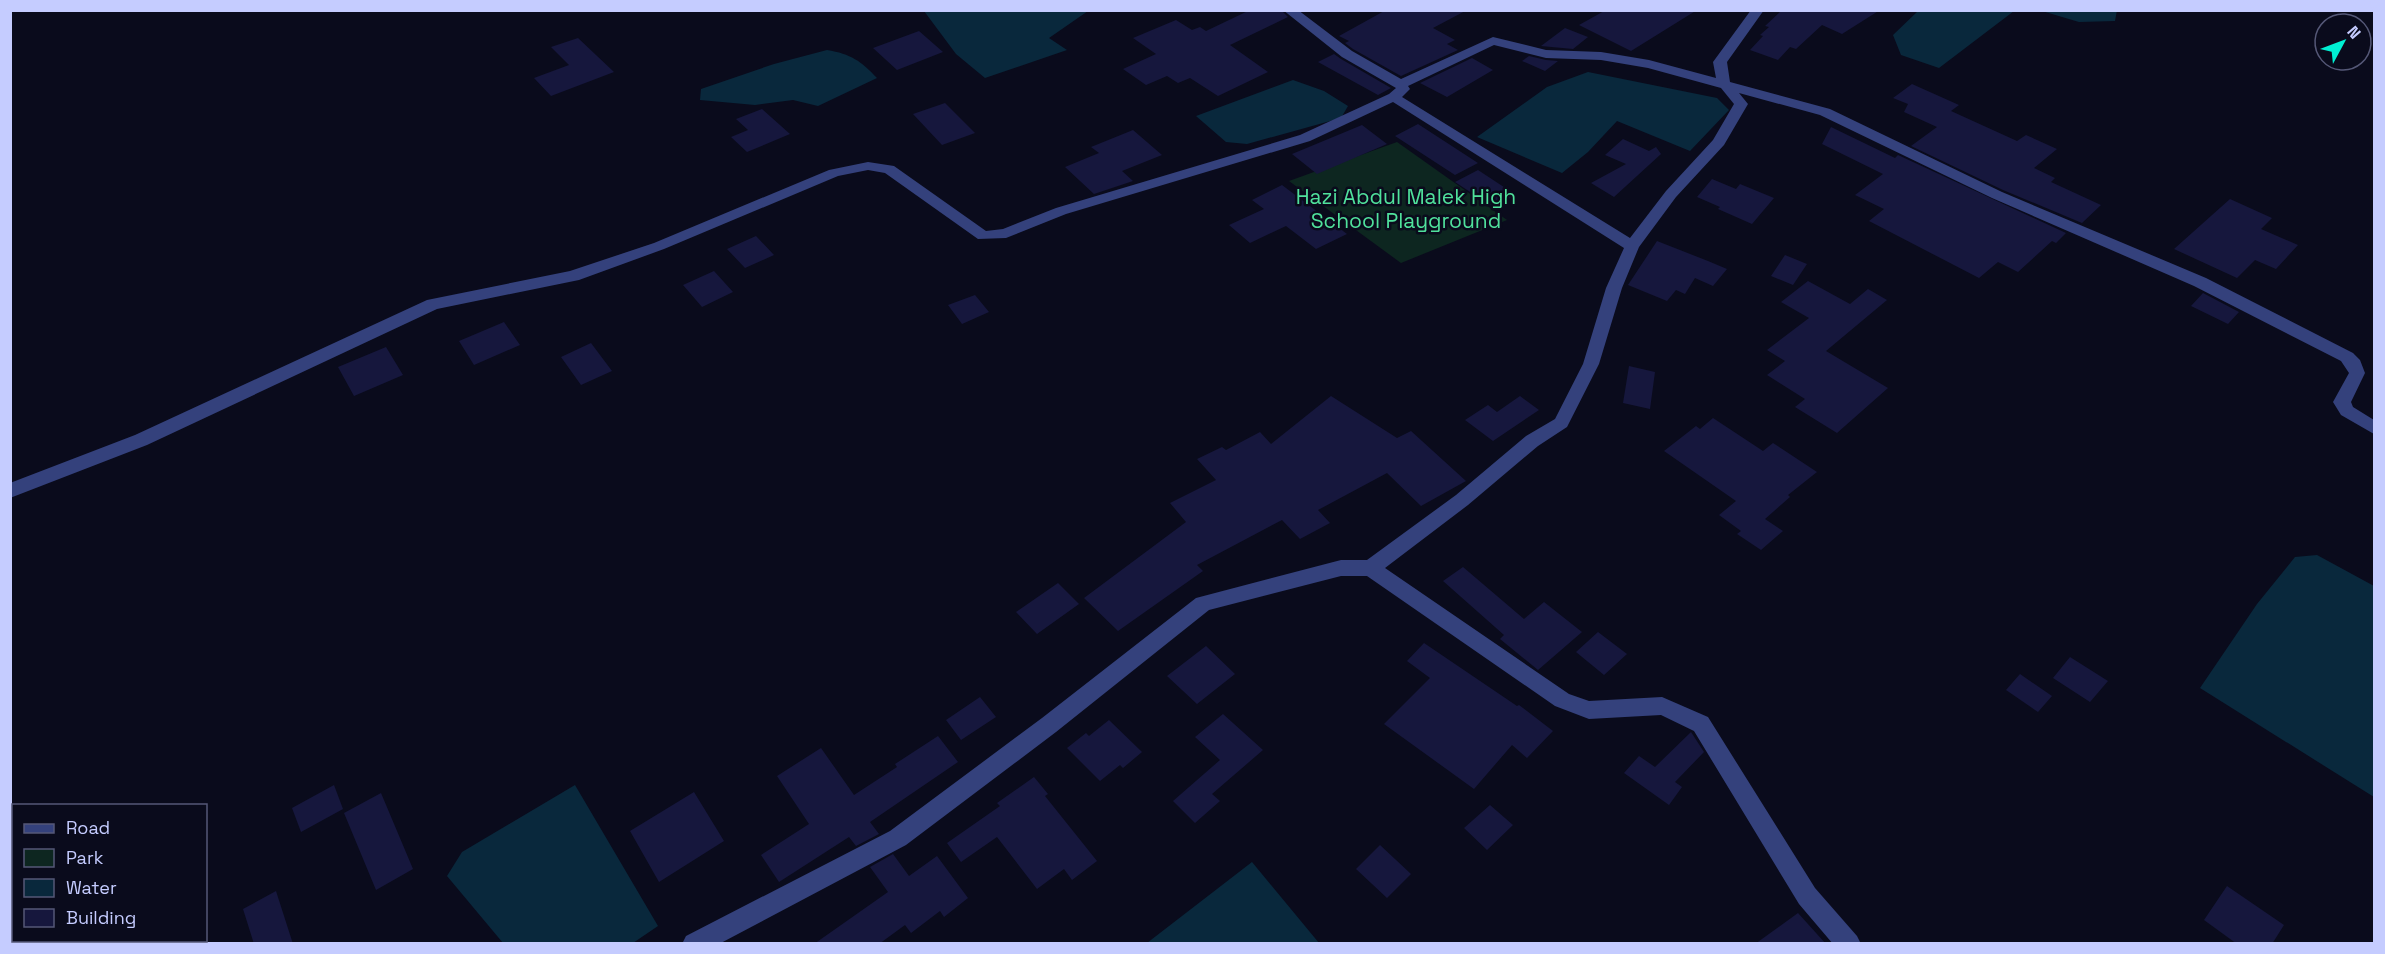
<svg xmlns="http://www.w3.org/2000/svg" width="2385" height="954" font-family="'Space Grotesk',sans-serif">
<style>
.green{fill:#0d2620}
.water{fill:#09283c}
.building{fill:#16173d}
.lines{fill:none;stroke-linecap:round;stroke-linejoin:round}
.minor{fill:#34417c;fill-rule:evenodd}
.labels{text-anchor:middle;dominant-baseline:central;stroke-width:5;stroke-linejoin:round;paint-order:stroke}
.park-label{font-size:21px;fill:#50e19c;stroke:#0a0b1c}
</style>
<rect width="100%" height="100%" fill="#0a0b1c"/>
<path class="green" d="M 1397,142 L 1507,220 L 1401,263 L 1289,181 Z"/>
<path class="water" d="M 2117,10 L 2115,21 L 2079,22 L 2042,11 Z
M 924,11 L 924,10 L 1088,11 L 1049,38 L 1067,50 L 985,78 L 956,54 Z
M 1918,11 L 1918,10 L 2014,11 L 1939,68 L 1901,55 L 1893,35 Z
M 827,50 C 851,54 861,61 877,78 L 818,106 L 793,100 L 755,105 L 700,100 L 701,89 L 774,64 Z
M 1588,72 L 1717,98 L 1729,110 L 1690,151 L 1617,121 L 1588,152 L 1562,173 L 1477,137 L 1547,87 Z
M 1293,80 L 1324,91 L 1348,106 L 1341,118 L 1247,144 L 1226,142 L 1196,116 Z
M 2317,555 L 2374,586 L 2374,797 L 2200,688 L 2257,604 L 2295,557 Z
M 575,785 L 658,926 L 633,943 L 503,943 L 447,876 L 462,852 Z
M 1252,862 L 1319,943 L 1147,943 Z"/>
<path class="building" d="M 1250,10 L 1281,10 L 1288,17 L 1230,45 L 1268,72 L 1218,96 L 1190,78 L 1178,83 L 1167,76 L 1146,85 L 1123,69 L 1156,54 L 1133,38 L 1176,20 L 1192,30 L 1200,27 L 1206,31 Z
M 1386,10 L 1467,10 L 1433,28 L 1455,40 L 1447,44 L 1458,50 L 1401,76 L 1353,49 L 1345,43 L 1349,41 L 1339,36 Z
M 1606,10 L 1697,10 L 1631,51 L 1579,25 Z
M 1782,10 L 1880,10 L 1842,34 L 1822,25 L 1796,49 L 1790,47 L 1778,60 L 1750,50 L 1763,36 L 1760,35 L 1769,27 L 1765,26 Z
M 1565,28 L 1588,37 L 1573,49 L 1541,46 Z
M 919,31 L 943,52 L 897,70 L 873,48 Z
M 578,38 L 614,72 L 551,96 L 534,78 L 569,65 L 551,47 Z
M 1334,54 L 1341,59 L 1391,88 L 1378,95 L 1318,62 Z
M 1529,56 L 1546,60 L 1558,61 L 1545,71 L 1522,61 Z
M 1472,58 L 1493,70 L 1447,97 L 1420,83 Z
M 1912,84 L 1959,105 L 1951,111 L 2017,141 L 2026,135 L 2057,149 L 2034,168 L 2055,178 L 2051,182 L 2101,205 L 2082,223 L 2003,190 L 1911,146 L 1937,127 L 1904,112 L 1908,104 L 1893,98 Z
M 945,103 L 975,133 L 942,145 L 913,114 Z
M 762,109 L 790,134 L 747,152 L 731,137 L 748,130 L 736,119 Z
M 1418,124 L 1478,163 L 1455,175 L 1395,136 Z
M 1362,125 L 1387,144 L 1317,174 L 1292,154 Z
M 1831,127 L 1895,158 L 1898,155 L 2066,233 L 2056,243 L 2052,241 L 2018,272 L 1998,262 L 1979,278 L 1869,221 L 1884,209 L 1855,195 L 1883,174 L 1822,144 Z
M 1133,130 L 1162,155 L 1122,171 L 1133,181 L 1094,194 L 1065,167 L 1099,153 L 1091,147 Z
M 1623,139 L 1649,151 L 1656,147 L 1661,154 L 1614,197 L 1591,183 L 1626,164 L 1605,155 Z
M 1478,170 L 1516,195 L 1493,207 L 1455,182 Z
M 1712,179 L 1736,189 L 1740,184 L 1774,198 L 1752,224 L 1718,209 L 1720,207 L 1697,197 Z
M 1282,185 L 1347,234 L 1316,249 L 1286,226 L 1250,243 L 1229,225 L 1264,209 L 1252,200 Z
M 2230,199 L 2272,218 L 2261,229 L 2298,245 L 2276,269 L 2255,260 L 2237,278 L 2174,249 Z
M 756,236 L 774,255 L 745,268 L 727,249 Z
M 1657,241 L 1708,261 L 1727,269 L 1713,286 L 1695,278 L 1685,294 L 1676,290 L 1667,301 L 1628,285 Z
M 1785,255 L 1807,264 L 1793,285 L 1771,276 Z
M 714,271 L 733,292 L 702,307 L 683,285 Z
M 1808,281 L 1850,304 L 1868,289 L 1887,300 L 1826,351 L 1888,388 L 1837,433 L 1795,407 L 1805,399 L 1767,375 L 1785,361 L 1767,350 L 1809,318 L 1781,302 Z
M 2203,293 L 2239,312 L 2228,324 L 2191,306 Z
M 975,295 L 989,312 L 962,324 L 948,305 Z
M 504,322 L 520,345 L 474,365 L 459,341 Z
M 591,343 L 612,371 L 581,385 L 561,357 Z
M 386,347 L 403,375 L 354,396 L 338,367 Z
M 1629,366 L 1655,372 L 1650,409 L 1623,403 Z
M 1331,396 L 1397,438 L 1411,431 L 1466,481 L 1421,506 L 1387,473 L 1318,510 L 1330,523 L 1300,539 L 1282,520 L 1197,565 L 1203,571 L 1118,631 L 1084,598 L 1186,522 L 1170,503 L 1216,480 L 1197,459 L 1222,447 L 1226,450 L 1260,432 L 1271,444 Z
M 1520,396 L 1539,410 L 1493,441 L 1465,420 L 1488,405 L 1497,412 Z
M 1713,418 L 1763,451 L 1773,443 L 1817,472 L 1788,495 L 1790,497 L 1765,519 L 1783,531 L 1761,550 L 1737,534 L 1741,531 L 1719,515 L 1736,501 L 1664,451 L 1696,426 L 1700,429 Z
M 1463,567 L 1524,619 L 1544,602 L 1582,632 L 1538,670 L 1500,639 L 1504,635 L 1443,581 Z
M 1058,583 L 1079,604 L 1037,634 L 1016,612 Z
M 1598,632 L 1627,654 L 1604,675 L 1576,652 Z
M 1424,643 L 1517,706 L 1519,705 L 1553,731 L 1527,758 L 1512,745 L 1474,789 L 1384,724 L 1430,678 L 1407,661 Z
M 1206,646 L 1235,674 L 1197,704 L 1167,676 Z
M 2070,657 L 2108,681 L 2090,702 L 2053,678 Z
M 2020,674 L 2052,696 L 2038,712 L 2006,690 Z
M 980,697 L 996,717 L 961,740 L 946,720 Z
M 1223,714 L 1263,750 L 1212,794 L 1220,801 L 1195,823 L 1173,801 L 1220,760 L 1195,737 Z
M 1109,720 L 1142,752 L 1123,768 L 1120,765 L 1100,781 L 1067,748 L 1086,733 L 1089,736 Z
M 1691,732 L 1704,752 L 1675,782 L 1682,787 L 1669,805 L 1624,773 L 1639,756 L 1655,767 Z
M 938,736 L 958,762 L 870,822 L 879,834 L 856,846 L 849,837 L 779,882 L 761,855 L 809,824 L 777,776 L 821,748 L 854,795 L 897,767 L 895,764 Z
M 1034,777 L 1048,794 L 1045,796 L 1097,861 L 1072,880 L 1064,869 L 1037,889 L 997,837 L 961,862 L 947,843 L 1000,806 L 997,803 Z
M 334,785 L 343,809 L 301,832 L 292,808 Z
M 694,792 L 724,841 L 659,882 L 630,831 Z
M 381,793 L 413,869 L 376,890 L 344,813 Z
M 1490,805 L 1513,825 L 1487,850 L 1464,828 Z
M 1380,845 L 1411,874 L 1387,898 L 1356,869 Z
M 893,854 L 909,876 L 937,856 L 968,898 L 944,917 L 940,911 L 911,933 L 905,925 L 879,944 L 814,944 L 888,892 L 870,867 Z
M 2227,886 L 2284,925 L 2272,944 L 2237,944 L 2204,920 Z
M 276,891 L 293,944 L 254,944 L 243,909 Z
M 1798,913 L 1826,944 L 1755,944 Z"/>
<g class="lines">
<path class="minor" d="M 1283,10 L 1298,10 L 1352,51 L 1401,79 L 1493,37 L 1546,50 L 1601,52 L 1649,60 L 1716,78 L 1713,62 L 1751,10 L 1764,10 L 1727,62 L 1730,82 L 1830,109 L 2002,192 L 2206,278 L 2353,353 L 2360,360 L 2365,373 L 2351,402 L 2353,407 L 2374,420 L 2374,434 L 2341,415 L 2333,402 L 2349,373 L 2341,361 L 2194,286 L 1992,198 L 1820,115 L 1739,93 L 1748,104 L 1724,145 L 1676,197 L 1639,247 L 1622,288 L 1599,364 L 1567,427 L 1538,446 L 1468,505 L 1385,568 L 1569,694 L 1589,701 L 1662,697 L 1708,717 L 1815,888 L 1857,936 L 1861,944 L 1833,944 L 1799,904 L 1694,731 L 1661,715 L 1589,719 L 1555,706 L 1367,576 L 1341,576 L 1209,610 L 1056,732 L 906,845 L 719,944 L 682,944 L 686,936 L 890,831 L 1042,718 L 1196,598 L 1341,560 L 1367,560 L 1456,495 L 1526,436 L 1555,419 L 1583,364 L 1606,288 L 1624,248 L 1393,102 L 1310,141 L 1066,214 L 1006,238 L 978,239 L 885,173 L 868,170 L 838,176 L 664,249 L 579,280 L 437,309 L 147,445 L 10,498 L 10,483 L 135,435 L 427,300 L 570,271 L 654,243 L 829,170 L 868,162 L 894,166 L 986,231 L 1003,229 L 1056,208 L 1300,135 L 1389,94 L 1396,88 L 1342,57 ZM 1494,45 L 1546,58 L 1601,60 L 1648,68 L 1721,88 L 1734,104 L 1713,140 L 1666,191 L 1630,238 L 1402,97 L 1410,89 L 1408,86 Z"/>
</g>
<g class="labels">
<g class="park-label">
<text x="1406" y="196">Hazi Abdul Malek High<tspan x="1406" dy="24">School Playground</tspan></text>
</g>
</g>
<rect width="2385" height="954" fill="none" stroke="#c5ccff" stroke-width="24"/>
<rect x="12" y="804" width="195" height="138" fill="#0a0b1c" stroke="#555877" stroke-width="1.5"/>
<rect x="24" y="824" width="30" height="9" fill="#34417c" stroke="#555877" stroke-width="1.5"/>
<text x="66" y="834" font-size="18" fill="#c5ccff">Road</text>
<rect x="24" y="849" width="30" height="18" fill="#0d2620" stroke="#555877" stroke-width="1.5"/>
<text x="66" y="864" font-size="18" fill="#c5ccff">Park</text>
<rect x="24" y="879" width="30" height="18" fill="#09283c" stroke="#555877" stroke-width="1.5"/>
<text x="66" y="894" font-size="18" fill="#c5ccff">Water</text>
<rect x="24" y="909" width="30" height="18" fill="#16173d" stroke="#555877" stroke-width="1.5"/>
<text x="66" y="924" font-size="18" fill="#c5ccff">Building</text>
<g transform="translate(2343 42) rotate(49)"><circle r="28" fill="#0a0b1c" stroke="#555877" stroke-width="1.5"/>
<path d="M0-4.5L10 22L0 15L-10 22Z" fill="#00f0d3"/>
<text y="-9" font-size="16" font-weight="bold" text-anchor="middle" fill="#c5ccff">N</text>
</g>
</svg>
